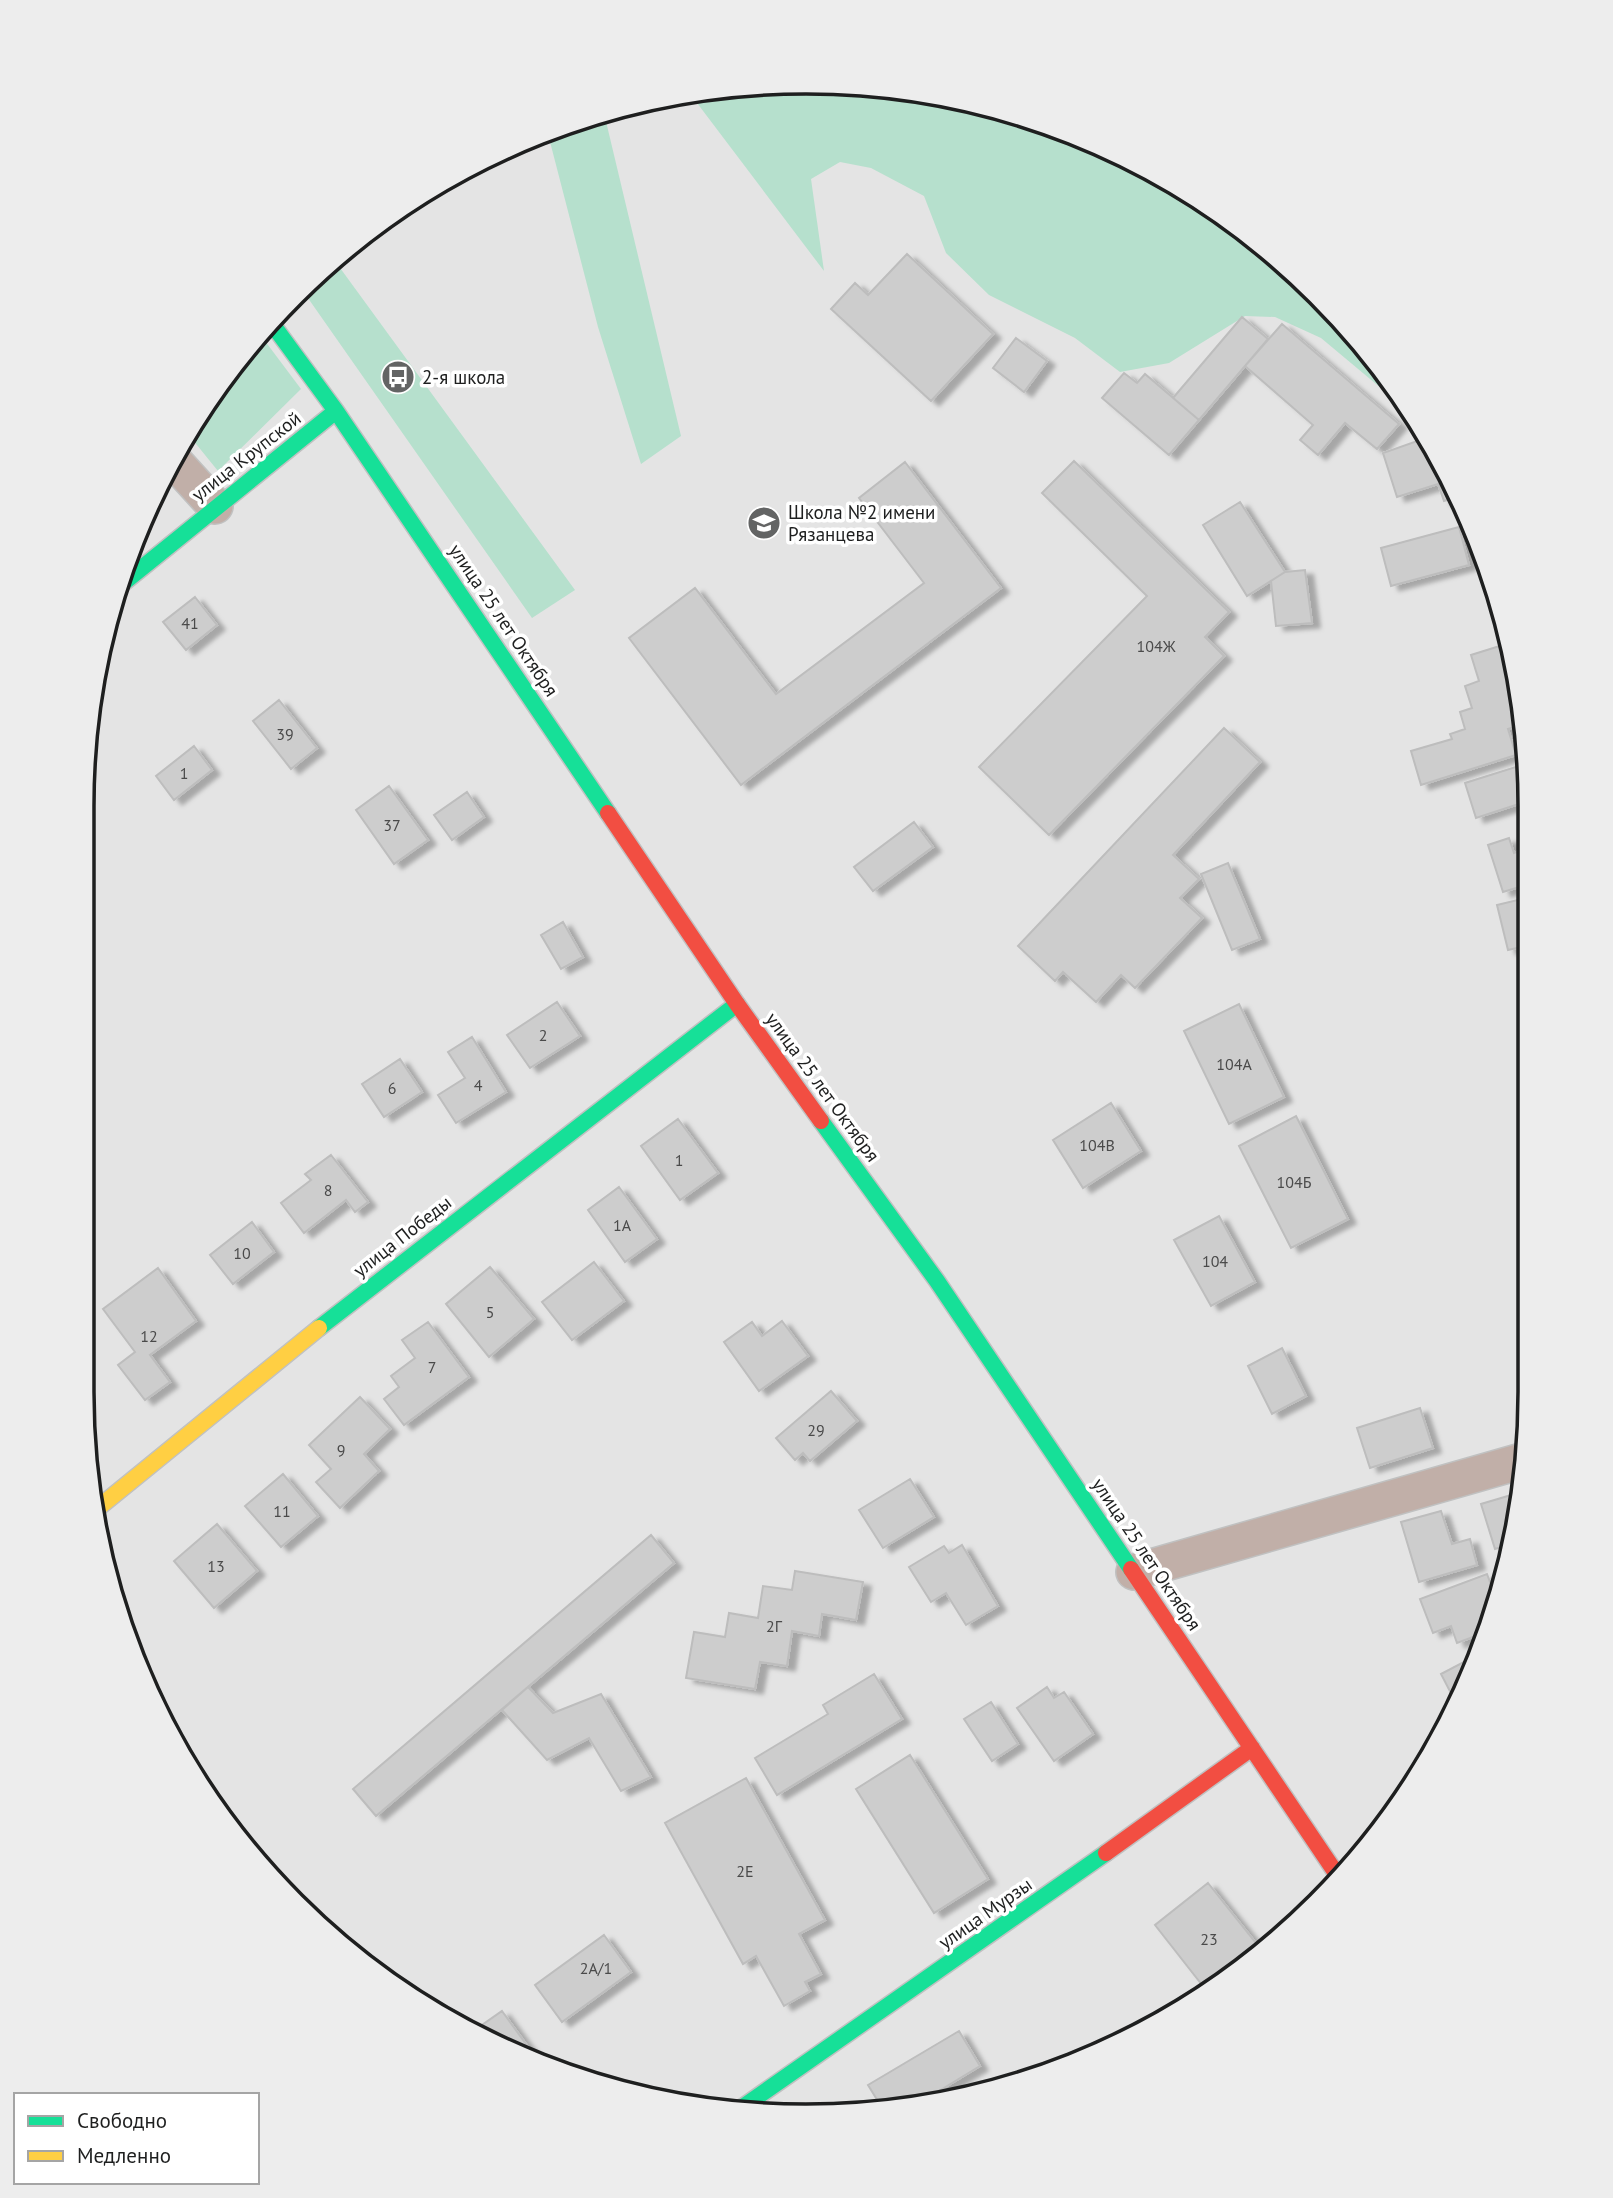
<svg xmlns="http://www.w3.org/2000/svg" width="1613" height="2198" font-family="'PT Sans',sans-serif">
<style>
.green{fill:#b6e0cd}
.building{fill:#cdcdcd;stroke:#bdbdbd;stroke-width:2;filter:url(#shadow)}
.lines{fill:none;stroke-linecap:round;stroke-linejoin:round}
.street-casing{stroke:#c0c1c1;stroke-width:38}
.fast-casing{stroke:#c0c1c1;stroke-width:19}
.slow-casing{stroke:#c0c1c1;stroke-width:19}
.jam-casing{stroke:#c0c1c1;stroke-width:19}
.street{stroke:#c1afa8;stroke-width:35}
.fast{stroke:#16e098;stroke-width:16}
.slow{stroke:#ffcf43;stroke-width:16}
.jam{stroke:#f24e42;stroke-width:16}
.labels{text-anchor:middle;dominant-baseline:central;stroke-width:7;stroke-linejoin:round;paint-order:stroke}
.number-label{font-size:16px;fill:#4a4a4a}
.poi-label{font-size:19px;fill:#1e1f1f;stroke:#fff;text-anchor:start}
.street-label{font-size:19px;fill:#1e1f1f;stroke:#fff}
.rim{fill:none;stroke:#1e1f1f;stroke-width:3.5}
</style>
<defs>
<filter id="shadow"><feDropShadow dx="8" dy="4.5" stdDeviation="2" flood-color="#0004"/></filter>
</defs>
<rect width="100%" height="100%" fill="#e4e4e4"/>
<path class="green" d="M 759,84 L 901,88 L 1039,121 L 1168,179 L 1284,262 L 1381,365 L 1406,409 L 1321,338 L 1275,317 L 1245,316 L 1169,363 L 1120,372 L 1075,338 L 989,295 L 946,253 L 924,196 L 871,168 L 840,162 L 811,179 L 824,271 L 691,95 Z
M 604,113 L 681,436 L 641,464 L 598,327 L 548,134 Z
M 335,261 L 575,590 L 532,618 L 303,291 Z
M 259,333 L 301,389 L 218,471 L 188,434 L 204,404 Z"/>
<path class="building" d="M 907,254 L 993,334 L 931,401 L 831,309 L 855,283 L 868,295 Z
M 1242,317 L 1268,339 L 1199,420 L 1173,398 Z
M 1282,324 L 1399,424 L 1377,449 L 1345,423 L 1318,455 L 1300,440 L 1313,425 L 1245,366 Z
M 1016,338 L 1047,361 L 1024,392 L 993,368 Z
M 1124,373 L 1137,383 L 1145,374 L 1199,420 L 1169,455 L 1102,398 Z
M 1423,439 L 1443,475 L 1457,497 L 1444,501 L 1438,484 L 1397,497 L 1383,453 Z
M 1074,461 L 1229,612 L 1205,637 L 1224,656 L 1049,835 L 979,767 L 1147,596 L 1042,493 Z
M 905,462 L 1001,588 L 741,785 L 629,638 L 695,588 L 776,694 L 924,583 L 859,498 Z
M 1240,502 L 1285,572 L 1247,596 L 1203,525 Z
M 1459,527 L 1469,565 L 1391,586 L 1381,548 Z
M 1305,570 L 1312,623 L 1276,626 L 1271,581 L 1285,572 Z
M 195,597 L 217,625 L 186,650 L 163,622 Z
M 1506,644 L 1524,712 L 1525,724 L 1508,729 L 1516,755 L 1421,785 L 1411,751 L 1452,739 L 1450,734 L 1465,729 L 1460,712 L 1472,708 L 1465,686 L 1479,681 L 1471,655 Z
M 279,700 L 317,748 L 291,769 L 253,721 Z
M 1224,728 L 1260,762 L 1173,855 L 1199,879 L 1180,898 L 1202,918 L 1135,988 L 1121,975 L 1096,1002 L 1063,972 L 1055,981 L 1018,946 Z
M 194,746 L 212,770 L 174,800 L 156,776 Z
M 1525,764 L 1525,802 L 1476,818 L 1465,783 Z
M 389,786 L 428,840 L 394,864 L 356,810 Z
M 467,792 L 484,817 L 452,840 L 434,815 Z
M 914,822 L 933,847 L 873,891 L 854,867 Z
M 1509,838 L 1514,853 L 1525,849 L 1526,885 L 1503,892 L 1488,845 Z
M 1228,863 L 1260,939 L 1232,950 L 1201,874 Z
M 1526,898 L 1526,946 L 1508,950 L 1497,905 Z
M 563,922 L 583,957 L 561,969 L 541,935 Z
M 557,1002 L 580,1036 L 530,1068 L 507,1035 Z
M 1239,1004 L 1284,1097 L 1229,1124 L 1184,1031 Z
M 472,1037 L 506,1092 L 456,1123 L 438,1095 L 465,1078 L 448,1052 Z
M 400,1059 L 422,1092 L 384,1117 L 362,1084 Z
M 1111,1103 L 1141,1151 L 1083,1188 L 1053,1140 Z
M 1296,1116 L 1348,1219 L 1291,1248 L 1239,1146 Z
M 678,1119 L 718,1173 L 680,1200 L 641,1146 Z
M 331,1155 L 368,1202 L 355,1212 L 346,1200 L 304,1233 L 281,1203 L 311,1180 L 305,1174 Z
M 619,1187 L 657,1239 L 625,1262 L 588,1210 Z
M 1219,1216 L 1255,1282 L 1211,1306 L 1174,1240 Z
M 252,1222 L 274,1252 L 233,1284 L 210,1255 Z
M 594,1262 L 624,1301 L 572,1340 L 542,1302 Z
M 490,1267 L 534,1319 L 489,1357 L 446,1304 Z
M 158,1268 L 196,1321 L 150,1355 L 170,1382 L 145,1400 L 118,1365 L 135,1352 L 103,1309 Z
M 782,1321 L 808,1356 L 759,1391 L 724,1342 L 752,1322 L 762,1336 Z
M 428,1322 L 469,1377 L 404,1425 L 384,1399 L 399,1387 L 391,1376 L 415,1358 L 402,1340 Z
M 1282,1348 L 1306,1396 L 1272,1414 L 1248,1366 Z
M 831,1391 L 857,1421 L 810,1461 L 803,1453 L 795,1460 L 776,1438 Z
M 360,1397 L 390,1429 L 364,1454 L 379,1471 L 340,1508 L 316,1482 L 331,1469 L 309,1445 Z
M 1420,1408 L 1433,1448 L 1370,1468 L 1357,1428 Z
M 283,1474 L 318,1516 L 281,1547 L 245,1506 Z
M 910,1479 L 934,1517 L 883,1548 L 859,1510 Z
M 1518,1493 L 1508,1545 L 1495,1549 L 1481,1504 Z
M 1441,1511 L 1452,1544 L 1470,1539 L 1477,1565 L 1419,1582 L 1401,1522 Z
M 217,1524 L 257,1571 L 214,1608 L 174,1561 Z
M 651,1535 L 674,1563 L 376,1816 L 353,1789 Z
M 962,1545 L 998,1606 L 966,1625 L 946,1593 L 931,1602 L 909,1567 L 944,1546 L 949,1553 Z
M 795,1571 L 863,1582 L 856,1620 L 822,1614 L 819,1636 L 792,1631 L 787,1666 L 760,1662 L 755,1689 L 686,1678 L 694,1632 L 725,1637 L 729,1613 L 758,1618 L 763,1586 L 792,1590 Z
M 1487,1574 L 1497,1601 L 1489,1631 L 1457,1643 L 1451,1626 L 1433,1633 L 1420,1599 Z
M 1477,1655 L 1478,1657 L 1456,1703 L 1441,1674 Z
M 874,1674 L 902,1719 L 777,1795 L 755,1758 L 828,1714 L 823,1705 Z
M 528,1687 L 553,1713 L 601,1694 L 651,1777 L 621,1791 L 589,1738 L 547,1760 L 502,1710 Z
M 1047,1687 L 1054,1698 L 1064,1692 L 1093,1734 L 1054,1761 L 1017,1708 Z
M 991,1702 L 1018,1744 L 992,1761 L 964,1719 Z
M 910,1755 L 988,1879 L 934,1913 L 856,1789 Z
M 746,1778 L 825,1920 L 799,1934 L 821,1974 L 805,1982 L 810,1991 L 784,2006 L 756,1956 L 743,1964 L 665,1823 Z
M 1208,1883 L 1263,1952 L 1248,1966 L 1206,1990 L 1155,1925 Z
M 604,1935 L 631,1972 L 562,2022 L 535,1985 Z
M 502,2011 L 531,2051 L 525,2054 L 487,2041 L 472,2032 Z
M 959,2031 L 980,2066 L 934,2094 L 938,2100 L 884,2111 L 868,2085 Z"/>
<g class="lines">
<defs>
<path id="street" d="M 174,461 L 215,506
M 1134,1572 L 1525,1460"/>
<path id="fast" d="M 270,321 L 336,411 L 608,813
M 117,588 L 336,411
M 821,1121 L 937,1281 L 1131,1569
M 319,1328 L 737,1004
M 740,2109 L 1106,1853"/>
<path id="slow" d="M 98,1508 L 319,1328"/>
<path id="jam" d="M 608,813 L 737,1004 L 821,1121
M 1131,1569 L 1340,1879
M 1106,1853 L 1252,1748"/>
</defs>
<use href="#street" class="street-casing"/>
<use href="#fast" class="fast-casing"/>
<use href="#slow" class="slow-casing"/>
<use href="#jam" class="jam-casing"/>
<use href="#street" class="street"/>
<use href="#fast" class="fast"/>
<use href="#slow" class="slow"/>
<use href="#jam" class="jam"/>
</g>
<defs>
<symbol id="bus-disc" viewBox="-11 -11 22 22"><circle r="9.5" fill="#636464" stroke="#fff"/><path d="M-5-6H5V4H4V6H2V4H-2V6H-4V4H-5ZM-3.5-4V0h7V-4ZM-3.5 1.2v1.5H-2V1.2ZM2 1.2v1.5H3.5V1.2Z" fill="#fff"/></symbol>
<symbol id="school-disc" viewBox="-11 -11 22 22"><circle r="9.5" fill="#636464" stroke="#fff"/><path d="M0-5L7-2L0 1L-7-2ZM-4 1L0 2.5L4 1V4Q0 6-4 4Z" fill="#fff"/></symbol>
</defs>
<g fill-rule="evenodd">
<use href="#bus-disc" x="379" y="358" width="38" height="38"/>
<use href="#school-disc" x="745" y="504" width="38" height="38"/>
</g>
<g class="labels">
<g class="number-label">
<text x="190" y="623">41</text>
<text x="1156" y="646">104Ж</text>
<text x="285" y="734">39</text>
<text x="184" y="773">1</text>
<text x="392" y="825">37</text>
<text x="543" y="1035">2</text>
<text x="1234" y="1064">104А</text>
<text x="478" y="1085">4</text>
<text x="392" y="1088">6</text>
<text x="1097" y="1145">104В</text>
<text x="679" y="1160">1</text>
<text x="1294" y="1182">104Б</text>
<text x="328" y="1190">8</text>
<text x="622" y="1225">1А</text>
<text x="242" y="1253">10</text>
<text x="1215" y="1261">104</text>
<text x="490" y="1312">5</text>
<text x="149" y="1336">12</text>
<text x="432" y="1367">7</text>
<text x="816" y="1430">29</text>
<text x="341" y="1450">9</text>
<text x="282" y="1511">11</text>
<text x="216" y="1566">13</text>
<text x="774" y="1626">2Г</text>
<text x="745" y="1871">2Е</text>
<text x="1209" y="1939">23</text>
<text x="596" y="1968">2А/1</text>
</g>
<g class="poi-label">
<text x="422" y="377">2-я школа</text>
<text x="788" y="512">Школа №2 имени<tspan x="788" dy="22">Рязанцева</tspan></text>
</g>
<g class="street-label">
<text transform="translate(246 456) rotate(-38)">улица Крупской</text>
<text transform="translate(504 620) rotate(56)">улица 25 лет Октября</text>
<text transform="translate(823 1087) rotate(54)">улица 25 лет Октября</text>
<text transform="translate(402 1236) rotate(-38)">улица Победы</text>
<text transform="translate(1147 1554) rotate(56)">улица 25 лет Октября</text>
<text transform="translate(985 1913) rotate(-35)">улица Мурзы</text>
</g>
</g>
<path d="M0 0H1613V2198H0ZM806 94H806A712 712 0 0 1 1518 806V1392A712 712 0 0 1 806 2104H806A712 712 0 0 1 94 1392V806A712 712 0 0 1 806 94Z" fill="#ededed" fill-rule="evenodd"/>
<path class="rim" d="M806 94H806A712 712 0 0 1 1518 806V1392A712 712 0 0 1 806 2104H806A712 712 0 0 1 94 1392V806A712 712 0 0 1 806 94Z"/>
<rect x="14" y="2093" width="245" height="91" fill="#ffffff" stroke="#a5a5a5" stroke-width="2"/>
<rect x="28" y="2116" width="35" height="10" fill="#16e098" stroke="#a5a5a5" stroke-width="2"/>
<text x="77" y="2128" font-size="21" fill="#1e1f1f">Свободно</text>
<rect x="28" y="2151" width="35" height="10" fill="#ffcf43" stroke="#a5a5a5" stroke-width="2"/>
<text x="77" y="2163" font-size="21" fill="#1e1f1f">Медленно</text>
</svg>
